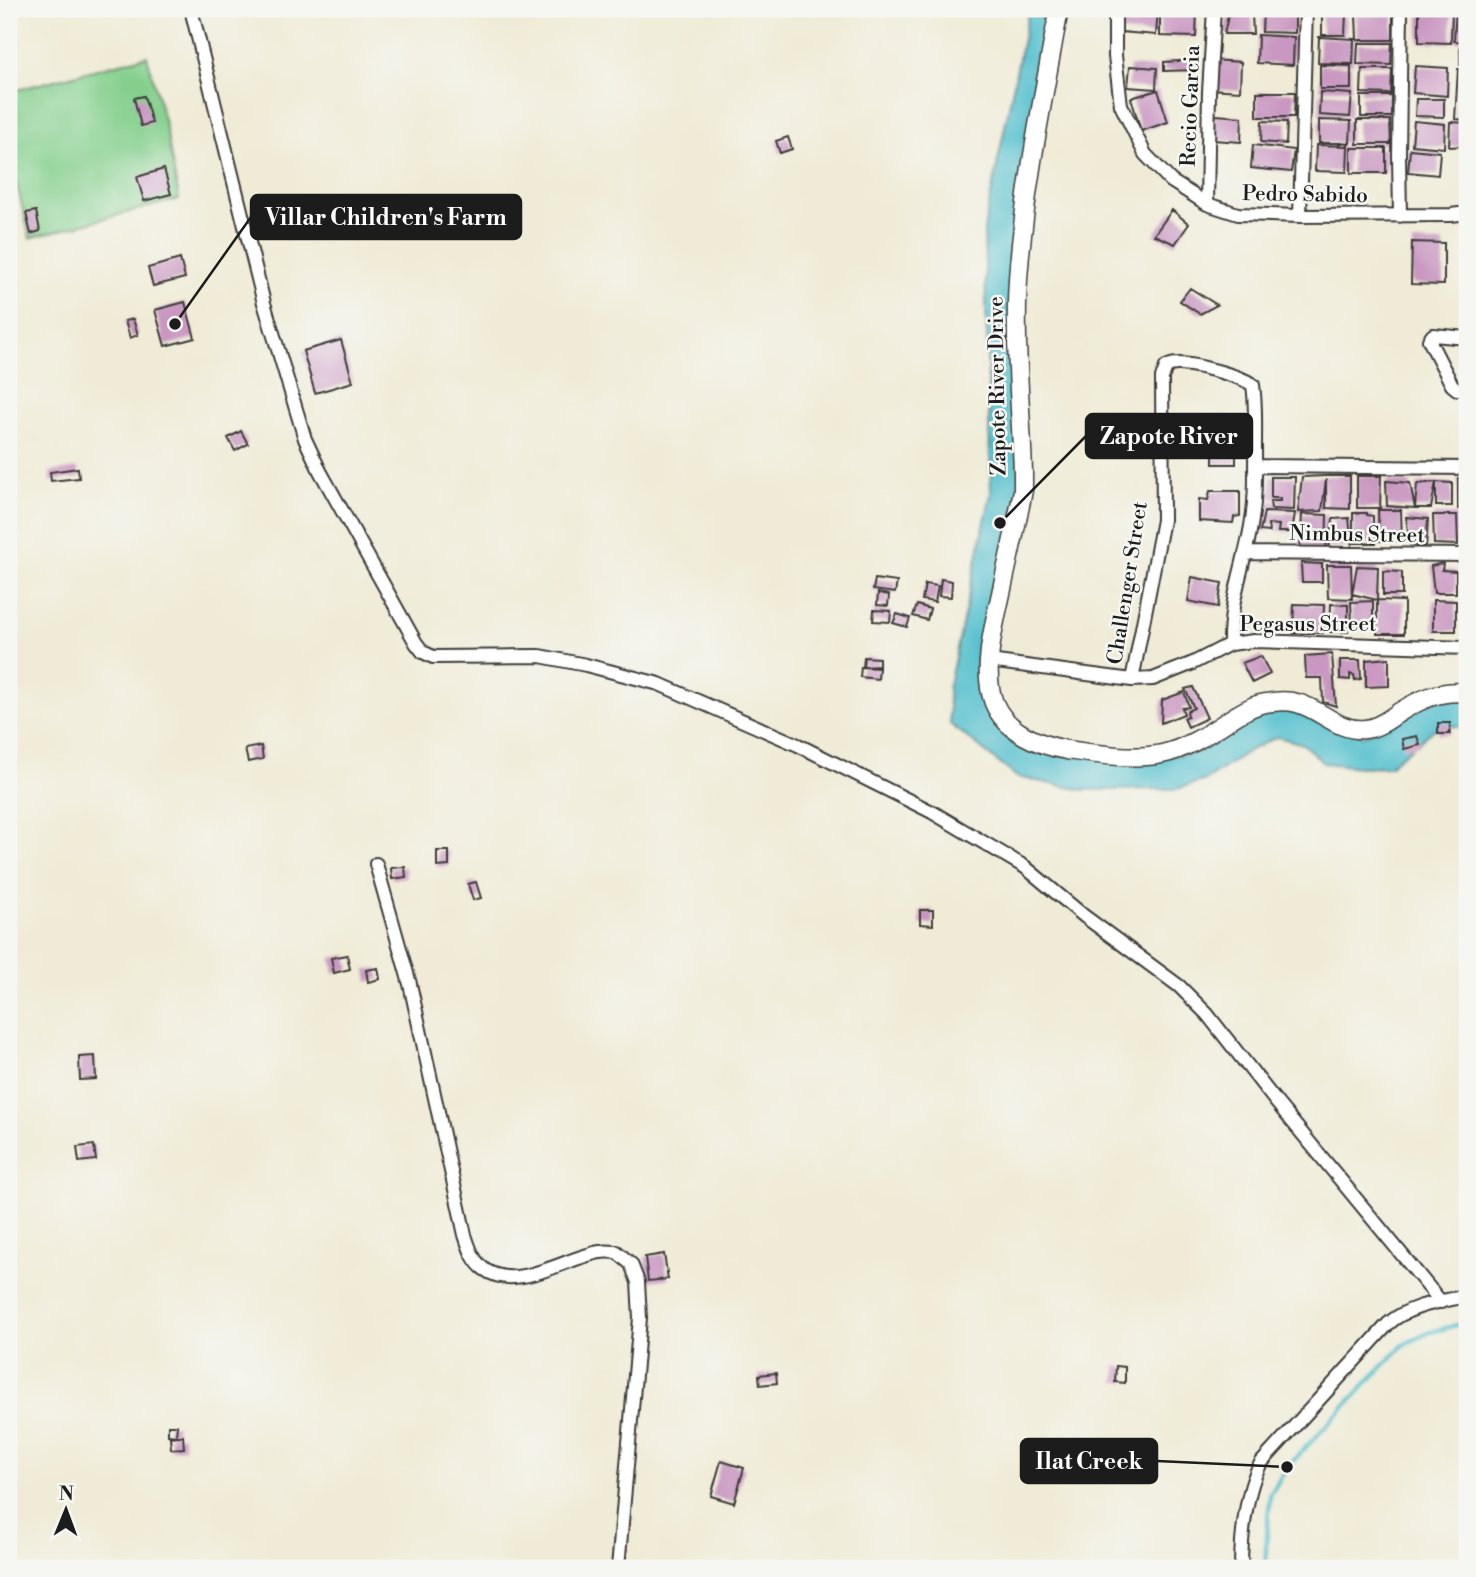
<svg xmlns="http://www.w3.org/2000/svg" width="1476" height="1577" font-family="'Libre Bodoni',serif">
<style>
.green{fill:#83cf8c;stroke:#507654;stroke-width:2}
.water{fill:#53bfcd;stroke:#386e74;stroke-width:2}
.lines{fill:none;stroke-linecap:round;stroke-linejoin:round}
.stream{stroke:#53bfcd;stroke-width:4.5}
.building{fill:#c997c1}
.street-casing{stroke:#3c3b38;stroke-width:16}
.secondary-casing{stroke:#3c3b38;stroke-width:21}
.street{stroke:#fff;stroke-width:12}
.secondary{stroke:#fff;stroke-width:18}
.labels{text-anchor:middle;dominant-baseline:central;stroke-width:5;stroke-linejoin:round;paint-order:stroke}
.street-label{font-size:21px;fill:#1c1c1c;stroke:#f6f6f2}
.leader{fill:none;stroke:#1c1c1c;stroke-width:2.5}
.callout-dot{fill:#1c1c1c;stroke:#f6f6f2;stroke-width:2.5}
.callout{fill:#1c1c1c;stroke:#1c1c1c;stroke-width:2.5}
.callout-label{font-size:23px;text-anchor:middle;font-weight:bold;fill:#fff}
</style>
<rect width="100%" height="100%" fill="#f6f6f2"/>
<filter id="ink" filterUnits="userSpaceOnUse"><feTurbulence type="fractalNoise" baseFrequency=".0143" numOctaves="2"/><feDisplacementMap in="SourceGraphic" scale="14" xChannelSelector="R" yChannelSelector="G"/><feConvolveMatrix kernelMatrix="1 2 1 2 8 2 1 2 1" color-interpolation-filters="sRGB"/></filter>
<filter id="wash" filterUnits="userSpaceOnUse"><feTurbulence type="fractalNoise" baseFrequency=".00686" numOctaves="4" result="noise"/><feDisplacementMap in="SourceGraphic" scale="28" xChannelSelector="R" yChannelSelector="G"/><feGaussianBlur stdDeviation="1.57" result="paint"/><feColorMatrix in="noise" values="0 0 0 0 0 0 0 0 0 0 0 0 0 0 0 0 0 1.4 0 .05"/><feComposite in="paint" operator="in"/></filter>
<g filter="url(#wash)">
<rect width="100%" height="100%" fill="#efebd6"/>
<path class="green" d="M 147,56 L 165,124 L 179,199 L 30,238 L 9,154 L 9,92 Z"/>
<path class="water" d="M 1029,9 L 1053,9 L 1018,229 L 1020,494 L 983,665 L 987,712 L 1032,742 L 1144,760 L 1198,752 L 1258,714 L 1295,706 L 1364,736 L 1435,700 L 1467,699 L 1467,730 L 1456,726 L 1436,728 L 1389,766 L 1360,767 L 1324,763 L 1303,744 L 1277,737 L 1250,750 L 1206,780 L 1177,789 L 1082,790 L 1017,777 L 950,724 L 948,689 L 991,494 L 984,229 Z"/>
<g class="lines">
<path class="stream" d="M 1266,1568 L 1266,1549 L 1270,1495 L 1287,1467 L 1403,1345 L 1428,1333 L 1467,1322"/>
</g>
<g id="blocks">
<path class="building" d="M 1123,9 L 1158,9 L 1156,35 L 1121,32 Z
M 1160,9 L 1197,9 L 1196,37 L 1160,36 Z
M 1419,9 L 1452,9 L 1451,43 L 1419,42 Z
M 1456,9 L 1467,9 L 1467,42 L 1454,41 Z
M 1229,11 L 1252,13 L 1253,34 L 1224,34 Z
M 1263,11 L 1295,12 L 1295,33 L 1262,32 Z
M 1322,12 L 1346,13 L 1345,35 L 1322,35 Z
M 1356,14 L 1393,14 L 1393,40 L 1357,40 Z
M 1258,35 L 1294,37 L 1293,65 L 1257,63 Z
M 1319,37 L 1354,39 L 1353,64 L 1318,63 Z
M 1358,43 L 1392,43 L 1391,65 L 1357,64 Z
M 1460,46 L 1467,46 L 1467,65 L 1460,65 Z
M 1195,60 L 1196,70 L 1164,71 L 1164,62 Z
M 1212,60 L 1241,62 L 1240,91 L 1210,89 Z
M 1320,65 L 1351,66 L 1351,89 L 1320,89 Z
M 1130,66 L 1157,68 L 1156,89 L 1128,87 Z
M 1415,66 L 1448,68 L 1447,96 L 1413,93 Z
M 1362,69 L 1392,69 L 1391,94 L 1361,93 Z
M 1458,69 L 1467,70 L 1467,120 L 1455,119 Z
M 1158,90 L 1168,122 L 1141,131 L 1131,98 Z
M 1257,92 L 1295,92 L 1294,117 L 1257,117 Z
M 1320,92 L 1352,94 L 1350,117 L 1319,115 Z
M 144,96 L 152,123 L 141,126 L 134,98 Z
M 1361,96 L 1392,96 L 1392,117 L 1361,117 Z
M 1416,99 L 1444,99 L 1444,117 L 1415,116 Z
M 1215,115 L 1242,117 L 1241,142 L 1213,140 Z
M 1319,120 L 1351,121 L 1350,143 L 1319,143 Z
M 1357,120 L 1390,120 L 1391,144 L 1357,144 Z
M 1262,121 L 1287,122 L 1286,144 L 1261,142 Z
M 1414,121 L 1445,124 L 1444,148 L 1412,145 Z
M 1450,122 L 1467,123 L 1467,146 L 1449,147 Z
M 788,137 L 792,149 L 780,153 L 776,141 Z
M 1253,145 L 1294,150 L 1291,172 L 1251,168 Z
M 1316,145 L 1348,146 L 1347,172 L 1315,171 Z
M 1351,148 L 1386,148 L 1386,173 L 1351,173 Z
M 1410,149 L 1440,152 L 1438,175 L 1408,172 Z
M 164,169 L 171,194 L 144,201 L 137,177 Z
M 1172,210 L 1189,224 L 1175,244 L 1154,235 Z
M 36,211 L 40,231 L 31,234 L 26,213 Z
M 1412,242 L 1444,243 L 1444,285 L 1411,284 Z
M 180,259 L 185,278 L 153,286 L 148,268 Z
M 1190,288 L 1217,305 L 1200,314 L 1180,301 Z
M 185,302 L 195,338 L 165,346 L 155,310 Z
M 133,319 L 138,335 L 130,338 L 125,321 Z
M 341,340 L 353,382 L 315,393 L 303,351 Z
M 241,431 L 248,444 L 235,451 L 228,438 Z
M 1213,442 L 1240,442 L 1241,450 L 1236,450 L 1236,464 L 1213,464 Z
M 78,468 L 79,478 L 51,481 L 50,472 Z
M 1326,476 L 1350,476 L 1350,509 L 1326,508 L 1326,479 L 1322,511 L 1298,512 L 1302,477 Z
M 1357,476 L 1381,476 L 1380,508 L 1357,508 Z
M 1271,477 L 1295,477 L 1294,510 L 1271,509 L 1270,501 L 1280,501 L 1280,498 L 1271,498 Z
M 1458,478 L 1467,478 L 1467,509 L 1458,509 Z
M 1386,481 L 1410,483 L 1415,508 L 1417,484 L 1436,482 L 1431,508 L 1415,508 L 1387,506 Z
M 1436,482 L 1452,483 L 1452,506 L 1436,506 Z
M 1210,491 L 1240,491 L 1240,516 L 1234,517 L 1233,523 L 1199,521 L 1199,499 L 1208,500 Z
M 1378,510 L 1401,510 L 1402,541 L 1379,541 Z
M 1264,512 L 1295,513 L 1292,532 L 1278,532 L 1279,525 L 1268,524 L 1269,532 L 1260,531 Z
M 1353,513 L 1367,513 L 1367,515 L 1373,516 L 1373,526 L 1376,526 L 1376,543 L 1353,543 Z
M 1302,514 L 1327,515 L 1326,552 L 1300,551 Z
M 1433,515 L 1457,515 L 1458,545 L 1434,544 Z
M 1406,517 L 1428,519 L 1426,547 L 1410,545 Z
M 1463,517 L 1467,518 L 1467,547 L 1462,547 Z
M 1349,518 L 1352,547 L 1329,548 L 1333,519 Z
M 1301,563 L 1322,564 L 1322,582 L 1302,582 Z
M 1443,563 L 1442,570 L 1456,571 L 1456,593 L 1434,593 L 1431,566 Z
M 1327,565 L 1351,565 L 1352,599 L 1328,598 Z
M 1357,566 L 1378,567 L 1377,600 L 1352,594 Z
M 1383,571 L 1402,572 L 1402,595 L 1383,595 Z
M 1192,577 L 1222,583 L 1218,607 L 1188,601 Z
M 875,579 L 897,582 L 895,593 L 873,590 Z
M 941,579 L 952,581 L 951,597 L 939,596 Z
M 925,584 L 938,586 L 935,602 L 922,600 Z
M 878,593 L 889,595 L 888,606 L 877,605 Z
M 1377,600 L 1404,601 L 1404,634 L 1377,634 Z
M 1433,600 L 1456,601 L 1456,631 L 1433,631 Z
M 1373,601 L 1373,627 L 1352,626 L 1351,602 Z
M 1294,604 L 1324,605 L 1323,633 L 1293,633 Z
M 1331,604 L 1348,605 L 1348,632 L 1330,632 Z
M 917,605 L 930,609 L 927,620 L 913,616 Z
M 874,610 L 891,611 L 890,622 L 873,621 Z
M 897,614 L 910,618 L 907,627 L 893,623 Z
M 1332,654 L 1336,706 L 1323,702 L 1322,678 L 1306,678 L 1305,656 Z
M 1261,656 L 1270,674 L 1252,683 L 1242,663 Z
M 864,657 L 879,658 L 879,666 L 863,667 Z
M 1389,658 L 1389,686 L 1366,687 L 1366,660 Z
M 1340,660 L 1360,660 L 1361,679 L 1355,680 L 1354,675 L 1350,674 L 1350,680 L 1340,679 Z
M 861,667 L 879,668 L 878,679 L 860,677 Z
M 1193,687 L 1207,718 L 1188,727 L 1184,718 L 1188,716 L 1187,711 L 1194,708 L 1185,689 Z
M 1184,692 L 1189,707 L 1182,708 L 1184,714 L 1161,723 L 1162,700 Z
M 1438,723 L 1450,723 L 1450,734 L 1438,734 Z
M 1417,736 L 1420,745 L 1404,749 L 1402,739 Z
M 261,746 L 263,759 L 248,762 L 245,749 Z
M 437,851 L 449,851 L 449,866 L 437,867 Z
M 405,867 L 406,877 L 392,879 L 391,868 Z
M 476,882 L 481,898 L 473,900 L 468,884 Z
M 920,910 L 933,910 L 933,925 L 920,924 Z
M 347,955 L 350,969 L 334,973 L 331,958 Z
M 378,968 L 380,979 L 368,982 L 366,970 Z
M 95,1056 L 96,1079 L 80,1080 L 79,1057 Z
M 94,1145 L 96,1160 L 79,1162 L 77,1147 Z
M 664,1254 L 668,1279 L 648,1281 L 645,1257 Z
M 1116,1366 L 1125,1367 L 1125,1383 L 1115,1382 Z
M 776,1373 L 777,1383 L 760,1385 L 759,1375 Z
M 168,1425 L 177,1425 L 176,1436 L 183,1436 L 184,1448 L 171,1449 L 170,1437 L 176,1436 L 168,1435 Z
M 721,1461 L 744,1468 L 734,1503 L 711,1496 Z"/>
</g>
</g>
<g filter="url(#ink)">
<use href="#blocks" fill-opacity="0" stroke="#3c3b38" stroke-width="2"/>
<g class="lines">
<defs>
<path id="street" d="M 191,9 L 264,303 L 305,439 L 320,471 L 416,643 L 423,652 L 433,657 L 540,656 L 586,665 L 659,684 L 798,745 L 932,812 L 1025,867 L 1084,916 L 1179,986 L 1207,1014 L 1277,1103 L 1441,1302
M 1115,9 L 1115,56 L 1121,105 L 1145,154 L 1171,181 L 1207,204 L 1238,214 L 1300,216 L 1451,215 L 1467,213
M 1207,204 L 1209,92 L 1214,9
M 1300,216 L 1306,9
M 1400,216 L 1399,156 L 1401,9
M 1467,338 L 1433,335 L 1429,340 L 1452,385 L 1457,389 L 1467,389
M 1255,466 L 1467,468
M 1245,553 L 1467,555
M 989,661 L 1132,680 L 1153,679 L 1193,663 L 1230,644 L 1254,641 L 1467,648
M 1132,680 L 1163,520 L 1162,378 L 1166,367 C 1168,366 1174,364 1177,364 C 1192,363 1241,376 1253,385 C 1256,405 1255,425 1255,445 C 1255,472 1256,499 1251,526 C 1244,566 1229,603 1230,644
M 376,864 L 410,984 L 465,1235 C 469,1247 473,1261 484,1269 C 516,1293 567,1257 600,1252 C 606,1251 612,1252 617,1252 L 631,1264 L 638,1282 L 640,1318 L 618,1568
M 1241,1568 C 1241,1538 1246,1489 1261,1463 L 1388,1324 C 1409,1305 1440,1302 1467,1296"/>
<path id="secondary" d="M 1059,9 C 1044,94 1026,180 1019,266 C 1013,334 1021,405 1023,473 L 1023,490 C 1017,523 1009,556 1002,589 C 995,622 981,670 994,703 C 1006,732 1039,745 1067,750 C 1095,754 1134,760 1162,754 C 1190,748 1213,730 1237,715 C 1246,710 1255,704 1266,703 C 1276,701 1287,700 1297,703 C 1321,709 1338,732 1365,729 C 1377,728 1388,720 1398,713 C 1419,700 1441,689 1467,693"/>
</defs>
<use href="#street" class="street-casing"/>
<use href="#secondary" class="secondary-casing"/>
<use href="#street" class="street"/>
<use href="#secondary" class="secondary"/>
</g>
</g>
<g class="labels">
<g class="street-label">
<text transform="translate(1191 106) rotate(-88)">Recio Garcia</text>
<text transform="translate(1305 195) rotate(1)">Pedro Sabido</text>
<text transform="translate(998 386) rotate(-91)">Zapote River Drive</text>
<text transform="translate(1357 535) rotate(1)">Nimbus Street</text>
<text transform="translate(1128 583) rotate(-81)">Challenger Street</text>
<text x="1308" y="625">Pegasus Street</text>
</g>
</g>
<path class="leader" d="M175 324L251 217M1000 523L1086 436M1287 1467L1157 1461"/>
<g class="callout-dot">
<circle cx="175" cy="324" r="7"/>
<circle cx="1000" cy="523" r="7"/>
<circle cx="1287" cy="1467" r="7"/>
</g>
<g class="callout">
<rect x="251" y="195" width="270" height="44" rx="7"/>
<rect x="1086" y="414" width="166" height="44" rx="7"/>
<rect x="1021" y="1439" width="136" height="44" rx="7"/>
</g>
<g class="callout-label">
<text x="386" y="225">Villar Children's Farm</text>
<text x="1169" y="444">Zapote River</text>
<text x="1089" y="1469">Ilat Creek</text>
</g>
<rect width="1476" height="1577" fill="none" stroke="#f6f6f2" stroke-width="35"/>
<g transform="translate(66 1510) rotate(1)" stroke="#f6f6f2" stroke-width="5" paint-order="stroke">
<path d="M0-5L12 26L0 18L-12 26Z" fill="#1c1c1c"/>
<text y="-10" font-size="19" font-weight="bold" text-anchor="middle" fill="#1c1c1c">N</text>
</g>
</svg>
